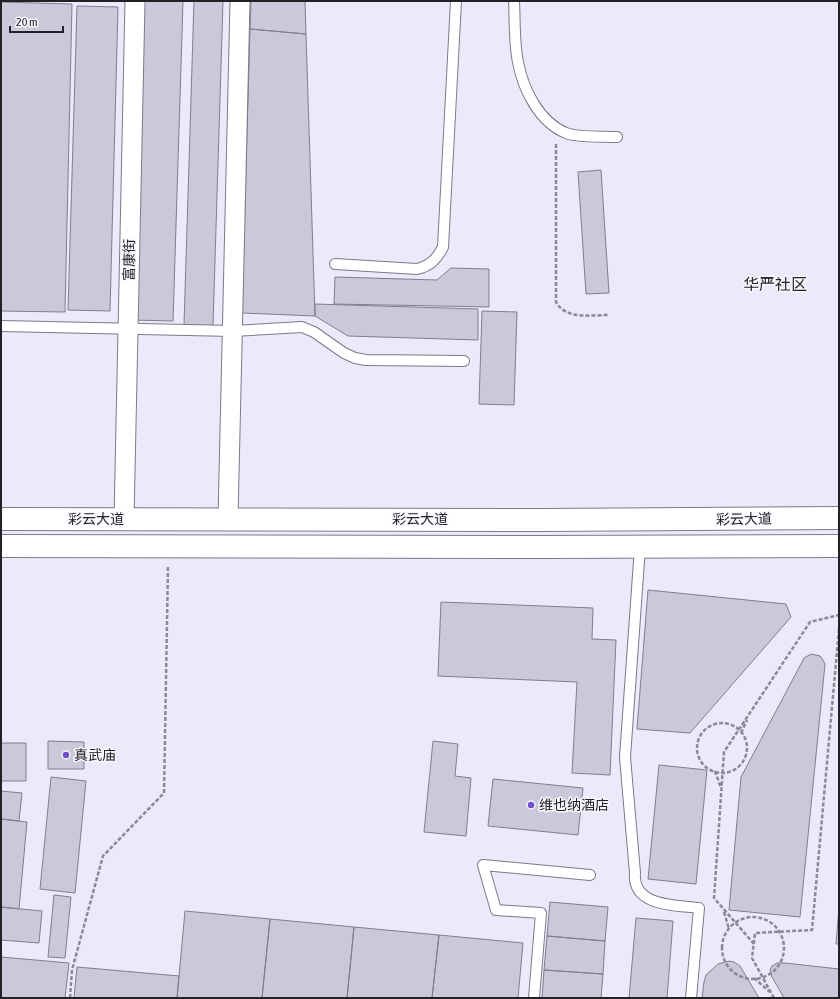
<svg xmlns="http://www.w3.org/2000/svg" width="840" height="999" font-family="'Asap Condensed','Noto Sans SC',sans-serif">
<style>
.building{fill:#cbc9d9;stroke:#807e8d}
.lines{fill:none;stroke-linecap:round;stroke-linejoin:round}
.lane-casing{stroke:#7c7a89;stroke-width:12}
.street-casing{stroke:#7c7a89;stroke-width:21}
.secondary-casing{stroke:#7c7a89;stroke-width:24}
.path{stroke:#8a8994;stroke-width:2.5;stroke-dasharray:4 2;stroke-linecap:butt}
.lane{stroke:#fff;stroke-width:10}
.street{stroke:#fff;stroke-width:19}
.secondary{stroke:#fff;stroke-width:22}
.path-bridge{stroke:#8a8994;stroke-width:2.5;stroke-dasharray:4 2;stroke-linecap:butt}
.poi-dot{fill:#7150c9;stroke:#f8f7fe;stroke-width:1.5}
.labels{text-anchor:middle;dominant-baseline:central;stroke-width:3;stroke-linejoin:round;paint-order:stroke}
.street-label{font-size:14px;fill:#212127;stroke:#f8f7fe}
.poi-label{font-size:14px;fill:#212127;stroke:#f8f7fe;text-anchor:start}
.quarter-label{font-size:16px;fill:#212127;stroke:#f8f7fe}
</style>
<rect width="100%" height="100%" fill="#ebe9fa"/>
<path class="building" d="M 141,1 L 183,1 L 173,321 L 131,320 Z
M 194,1 L 223,1 L 213,326 L 184,325 Z
M 251,1 L 305,1 L 306,34 L 250,29 Z
M 1,2 L 72,4 L 65,312 L 1,311 Z
M 77,6 L 118,7 L 110,311 L 68,310 Z
M 250,29 L 306,34 L 315,316 L 242,313 Z
M 601,170 L 609,293 L 586,294 L 578,172 Z
M 451,268 L 489,269 L 489,307 L 334,304 L 335,277 L 437,280 Z
M 315,304 L 478,309 L 478,340 L 348,336 L 315,316 Z
M 482,311 L 517,312 L 514,405 L 479,404 Z
M 648,590 L 786,604 L 791,617 L 690,733 L 637,729 Z
M 441,602 L 593,608 L 592,639 L 616,640 L 610,775 L 572,773 L 577,682 L 438,676 Z
M 811,654 L 820,656 L 823,660 L 825,664 L 800,917 L 729,910 L 741,777 L 802,662 L 804,658 Z
M 48,741 L 84,742 L 84,769 L 48,769 Z
M 433,741 L 458,744 L 455,776 L 471,778 L 466,836 L 424,832 Z
M 1,743 L 26,743 L 26,781 L 1,781 Z
M 659,765 L 707,770 L 696,884 L 648,879 Z
M 51,777 L 86,781 L 75,893 L 40,889 Z
M 493,779 L 583,788 L 578,835 L 488,826 Z
M 1,791 L 22,793 L 19,821 L 1,819 Z
M 1,819 L 27,822 L 19,909 L 1,907 Z
M 54,895 L 71,897 L 65,958 L 48,957 Z
M 550,902 L 608,907 L 605,941 L 547,936 Z
M 1,907 L 42,911 L 39,943 L 1,940 Z
M 839,908 L 839,944 L 836,944 Z
M 185,911 L 270,919 L 262,998 L 177,998 Z
M 636,918 L 673,921 L 667,998 L 629,998 Z
M 270,919 L 354,927 L 347,998 L 262,998 Z
M 354,927 L 439,935 L 432,998 L 347,998 Z
M 439,935 L 523,943 L 518,998 L 432,998 Z
M 547,936 L 605,941 L 603,974 L 544,970 Z
M 1,957 L 69,963 L 65,998 L 1,998 Z
M 729,961 L 734,962 L 740,966 L 759,998 L 702,998 L 704,982 L 706,975 L 718,964 Z
M 777,963 L 785,963 L 839,969 L 839,998 L 784,998 L 772,977 L 770,970 L 772,966 Z
M 77,967 L 179,976 L 177,998 L 74,998 Z
M 544,970 L 603,974 L 601,998 L 542,998 Z"/>
<g class="lines">
<defs>
<path id="lane" d="M 514,1 C 515,20 514,44 518,62 C 523,89 539,122 566,133 C 578,138 603,136 617,137
M 335,264 L 417,269 C 430,266 437,259 443,247 L 456,1
M 1,326 L 233,331 L 302,327 L 314,332 L 344,353 L 355,358 L 366,360 L 464,361
M 640,547 L 625,757 L 635,873 C 632,907 676,905 699,908 L 691,998
M 534,998 L 541,913 L 496,910 L 483,865 L 590,875"/>
<path id="street" d="M 228,518 L 240,1
M 124,519 L 135,1"/>
<path id="secondary" d="M 1,519 L 544,520 L 839,518
M 1,546 L 544,547 L 839,546"/>
</defs>
<use href="#lane" class="lane-casing"/>
<use href="#street" class="street-casing"/>
<use href="#secondary" class="secondary-casing"/>
<path class="path" d="M 556,144 L 556,302 C 566,320 591,315 609,315
M 741,733 L 747,720
M 715,771 L 721,788
M 724,912 L 729,929
M 754,944 L 714,898 L 724,752 L 810,622 L 839,615
M 754,978 L 770,992
M 70,998 L 72,970 L 103,856 L 164,793 L 168,566
M 774,998 L 752,958 L 755,933 L 812,930 L 839,629"/>
<use href="#lane" class="lane"/>
<use href="#street" class="street"/>
<use href="#secondary" class="secondary"/>
<path class="path-bridge" d="M697 748a25 25 0 1 1 50 0a25 25 0 1 1-50 0Z
M722 948a31 31 0 1 1 62 0a31 31 0 1 1-62 0Z"/>
</g>
<g class="poi-dot">
<circle cx="66" cy="755" r="4"/>
<circle cx="531" cy="805" r="4"/>
</g>
<g class="labels">
<g class="street-label">
<text transform="translate(129 260) rotate(-89)">富康街</text>
<text x="96" y="519">彩云大道</text>
<text x="420" y="519">彩云大道</text>
<text transform="translate(744 519) rotate(-1)">彩云大道</text>
</g>
<g class="poi-label">
<text x="74" y="755">真武庙</text>
<text x="539" y="805">维也纳酒店</text>
</g>
<g class="quarter-label">
<text x="775" y="284">华严社区</text>
</g>
</g>
<rect width="840" height="999" fill="none" stroke="#212127" stroke-width="4"/>
<path d="M10 26v6h53v-6" fill="none" stroke="#212127" stroke-width="2"/>
<text x="16" y="26" font-size="12" fill="#212127" stroke="#f8f7fe" stroke-width="3" paint-order="stroke">20 m</text>
</svg>
